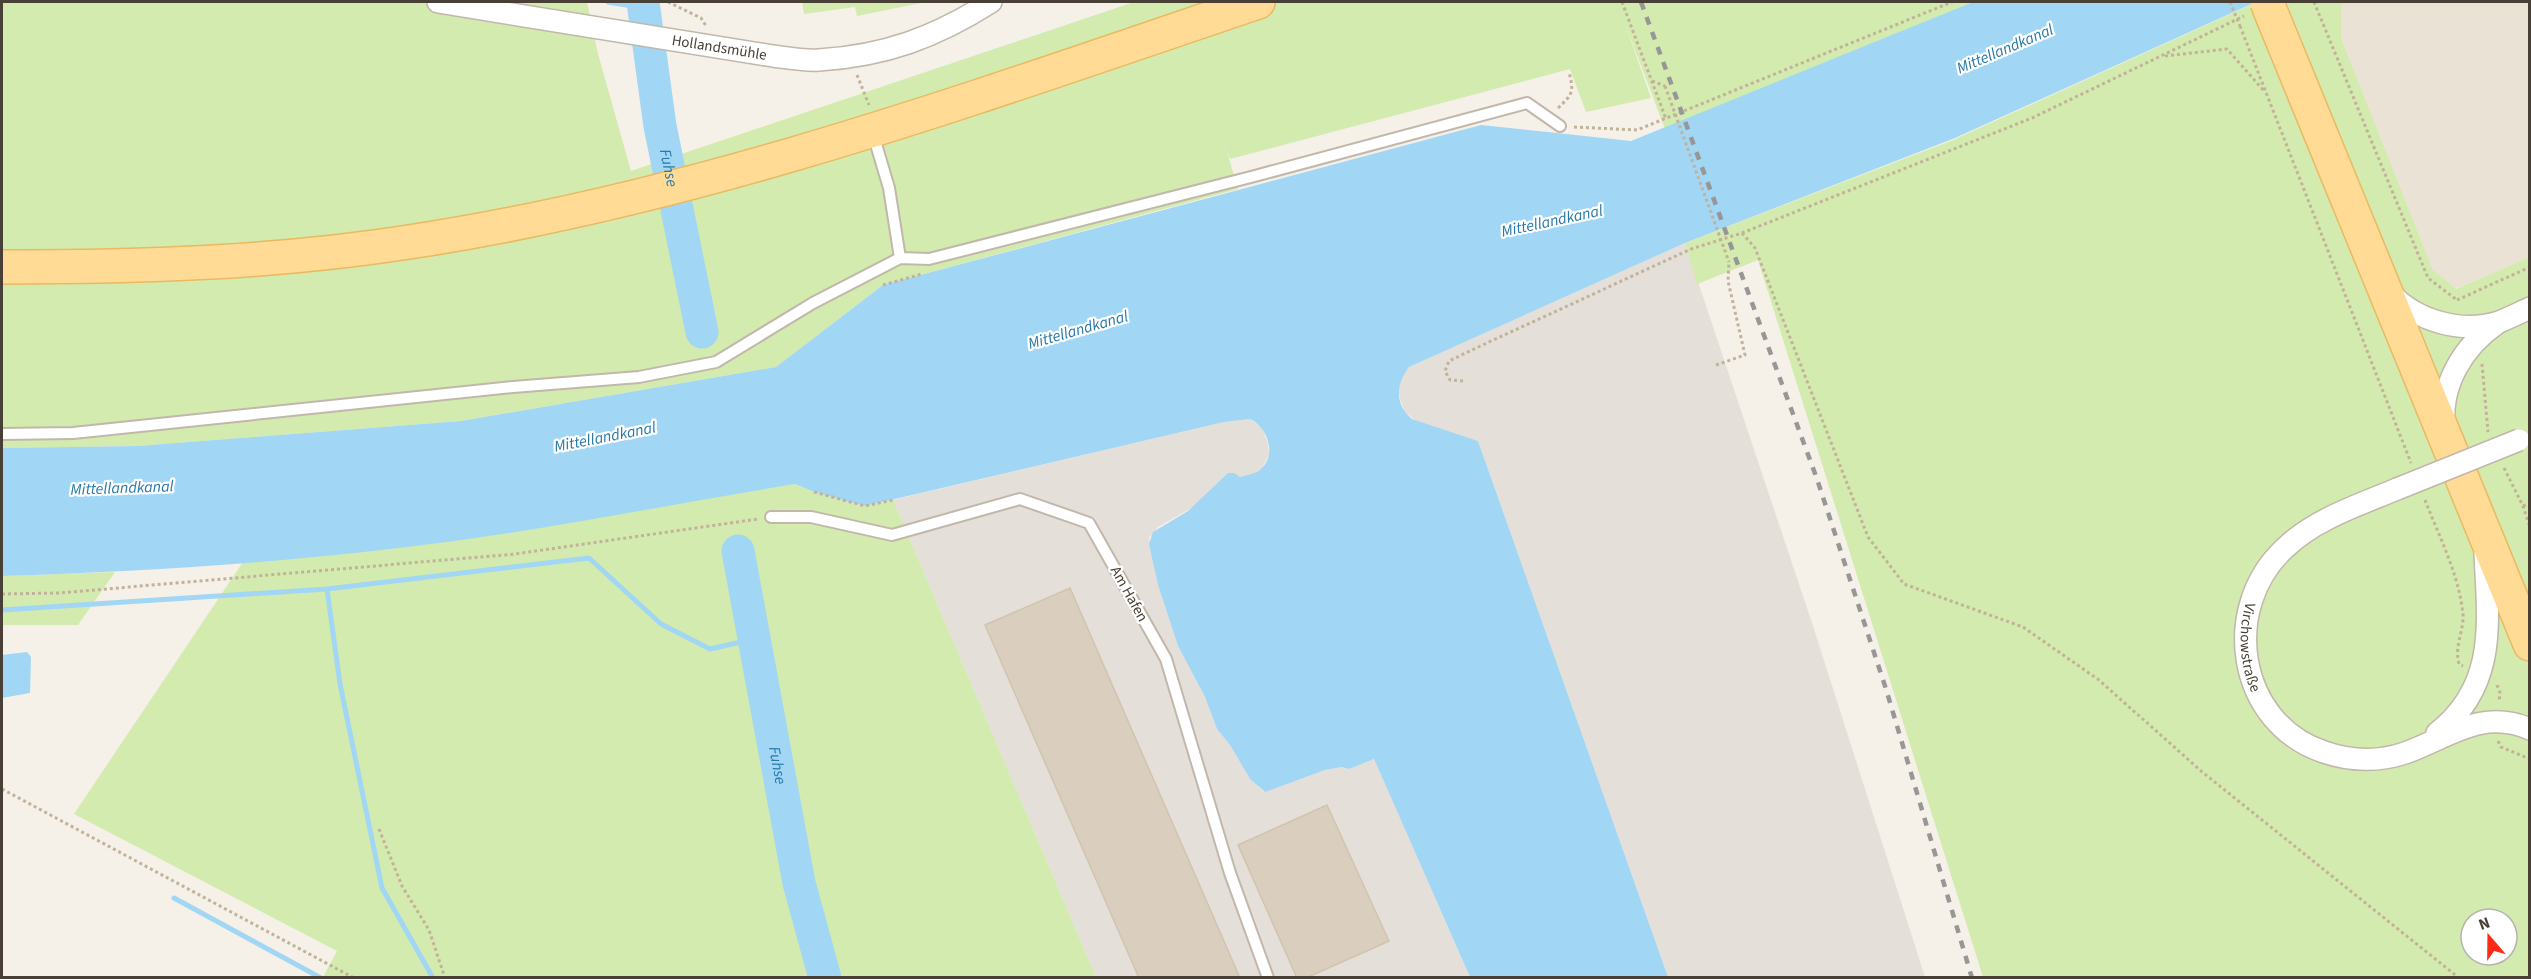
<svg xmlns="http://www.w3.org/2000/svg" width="2531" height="979" font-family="'Source Sans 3',sans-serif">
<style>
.residential{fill:#e9e2d5}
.industrial{fill:#e4dfd9}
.green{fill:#d3ebae;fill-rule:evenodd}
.water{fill:#a1d7f4}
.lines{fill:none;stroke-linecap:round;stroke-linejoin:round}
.stream{stroke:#a1d7f4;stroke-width:5}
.river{stroke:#a1d7f4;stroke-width:33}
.building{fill:#dacebf;stroke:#d2c3af;stroke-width:1.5}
.service-casing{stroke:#c1b7aa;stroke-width:14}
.minor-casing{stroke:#c1b7aa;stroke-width:24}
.primary-casing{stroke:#eab960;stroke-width:36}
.path{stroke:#c3b29a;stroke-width:3;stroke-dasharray:3 3;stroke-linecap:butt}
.service{stroke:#fff;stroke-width:10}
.minor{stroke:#fff;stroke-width:21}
.primary{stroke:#ffdb96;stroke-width:33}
.rail{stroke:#979797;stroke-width:4.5;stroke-dasharray:8 8;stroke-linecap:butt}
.minor-bridge-casing{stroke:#c1b7aa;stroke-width:24;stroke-linecap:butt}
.primary-bridge-casing{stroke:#eab960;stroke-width:36;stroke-linecap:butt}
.path-bridge{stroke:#c3b29a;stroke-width:3;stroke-dasharray:3 3;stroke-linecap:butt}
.minor-bridge{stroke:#fff;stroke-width:21}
.primary-bridge{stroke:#ffdb96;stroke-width:33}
.labels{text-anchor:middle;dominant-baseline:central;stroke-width:4.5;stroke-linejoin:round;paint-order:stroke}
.street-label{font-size:15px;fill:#484036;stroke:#fff}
.water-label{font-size:16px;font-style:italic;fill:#2779aa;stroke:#fff}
</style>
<rect width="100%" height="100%" fill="#f5f0e8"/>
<path class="residential" d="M 2348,2 L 2529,2 L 2529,257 L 2455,289 L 2433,270 L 2341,38 L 2341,5 Z"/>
<path class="industrial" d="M 1685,243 L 1813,626 L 1925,977 L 1668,977 L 1478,441 L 1418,422 L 1405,412 L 1400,399 L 1398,387 L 1401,378 L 1409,367 Z
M 1250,419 L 1262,428 L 1268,443 L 1269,455 L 1262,468 L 1255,473 L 1239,477 L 1228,473 L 1193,507 L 1158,527 L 1149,538 L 1158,585 L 1178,646 L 1205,697 L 1217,729 L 1230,745 L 1250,779 L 1264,792 L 1325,770 L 1342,767 L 1349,769 L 1374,759 L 1470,977 L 1096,977 L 893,500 L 1224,422 Z"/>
<path class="green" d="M 2,2 L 587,2 L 598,54 L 631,171 L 1134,2 L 1973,2 L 1665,129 L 1625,23 L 1651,98 L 1586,112 L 1570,69 L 1230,159 L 1225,145 L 1238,189 L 883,285 L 776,367 L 461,421 L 138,446 L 2,448 Z
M 802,2 L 926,2 L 857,16 L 855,7 L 804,14 Z
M 2257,2 L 2348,2 L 2341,5 L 2341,38 L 2433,270 L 2456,289 L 2529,257 L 2529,977 L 1983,977 L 1758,260 L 1697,284 L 1685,243 L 1953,140 ZM 2471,919 L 2507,919 L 2507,955 L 2471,955 Z
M 795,484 L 814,492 L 865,506 L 893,500 L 1096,977 L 323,977 L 337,951 L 74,814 L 243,562 L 391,549 Z
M 115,572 L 78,625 L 2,625 L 2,576 Z"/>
<path class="water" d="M 1973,2 L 2256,2 L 1955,138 L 1685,243 L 1409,367 C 1396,384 1394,404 1412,419 L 1478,441 L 1668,977 L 1470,977 L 1374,759 L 1349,769 L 1342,767 L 1325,770 L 1265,792 L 1250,779 L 1230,745 L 1217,729 L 1205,697 L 1178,646 L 1158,585 L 1149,544 L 1153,532 L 1188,511 L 1228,473 L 1234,473 L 1240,477 C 1247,475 1256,474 1262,468 C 1277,453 1267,427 1250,419 L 1224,422 L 865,506 L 814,492 L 795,484 C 660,506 526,534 391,549 C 262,564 131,572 2,576 L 2,448 L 138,446 L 461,421 L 776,367 L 883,285 L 1481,125 L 1631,141 Z
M 27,652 L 31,657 L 30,693 L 2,698 L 2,655 Z"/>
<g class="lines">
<path class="stream" d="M 608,2 L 644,8
M 327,589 L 340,684 L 382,888 L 433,978
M 2,610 L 327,589 L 589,558 L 661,624 L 710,649 L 754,639
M 174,898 L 321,978"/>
<g class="river">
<path id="s1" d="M 643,2 L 660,126 L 702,332"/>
<path id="s2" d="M 738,551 L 799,883 L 825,978"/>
</g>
</g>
<path class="building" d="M 1070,588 L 1240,978 L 1139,978 L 985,625 Z
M 1327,805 L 1389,941 L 1306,978 L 1297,978 L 1238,845 Z"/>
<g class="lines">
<defs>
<path id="service" d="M 873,134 L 889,188 L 900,258
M 2,434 L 73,433 L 513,387 L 639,377 L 716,362 L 813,303 L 900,258 L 929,259 L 1251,177 L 1527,103 L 1560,126
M 771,517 L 811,517 L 892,535 L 1020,499 L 1089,523 L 1166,659 L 1230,873 L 1268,978"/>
<g id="minor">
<path id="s3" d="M 438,2 L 773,56 C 788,58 804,61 819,60 C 885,56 936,37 991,2"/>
<path d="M 2390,293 C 2417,321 2461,334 2499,322 C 2509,318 2519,313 2530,308"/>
<path d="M 2444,424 C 2441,383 2464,346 2496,324"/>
<path id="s4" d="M 2397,489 C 2359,505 2315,519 2285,548 C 2220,608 2237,723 2324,752 C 2350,761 2379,762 2405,753 C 2448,738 2481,708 2530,729"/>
<path d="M 2437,733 C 2498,685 2488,622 2485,553"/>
</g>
<path id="primary" d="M 2270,10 L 2530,644
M 2,267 C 138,267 274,263 409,242 C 701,198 979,96 1258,2"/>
</defs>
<use href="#service" class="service-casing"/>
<use href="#minor" class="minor-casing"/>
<use href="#primary" class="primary-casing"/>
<path class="path" d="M 668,2 L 701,18 L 706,26
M 1622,2 L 1666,119
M 2314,2 L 2428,278 L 2457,300
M 2240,26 L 2411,463
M 2165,56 L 2227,49 L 2265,92
M 857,75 L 869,105
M 1652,81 L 1665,86
M 1558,108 C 1573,94 1574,92 1569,72
M 1574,127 L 1637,130 L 1952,2
M 1742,233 L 1755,248 L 1868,537 L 1904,584 L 2023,627 L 2099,680 L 2201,771 L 2459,978
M 883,285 L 922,274
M 2457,300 L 2530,267
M 2482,364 L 2488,432
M 1716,365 L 1745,355 L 1728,281 L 1729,262
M 1463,381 L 1450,380 L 1445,371 L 1449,361 L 1474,349 L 1691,249 L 1742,233 L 2032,118 L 2244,16
M 2504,468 L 2523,506 L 2530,527
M 814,492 L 865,506 L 893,500
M 2425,500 C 2439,536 2459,575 2463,614 C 2464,631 2454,646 2459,664 L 2463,666
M 2523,506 L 2530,503
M 2,594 L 59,593 L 515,554 L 758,519
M 2497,685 L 2500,693 L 2499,702
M 2498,741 L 2501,747 L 2530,759
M 2,789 L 354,978
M 379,829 L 402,886 L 429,930 L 445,978"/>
<use href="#service" class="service"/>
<use href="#minor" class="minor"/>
<use href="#primary" class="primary"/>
<path class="rail" d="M 1641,2 L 1817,479 L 1886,689 L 1972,978"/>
<defs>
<path id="minor-bridge" d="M 2397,489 L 2519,440"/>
<path id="primary-bridge" d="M 2267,2 L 2270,10"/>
</defs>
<use href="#minor-bridge" class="minor-bridge-casing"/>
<use href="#primary-bridge" class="primary-bridge-casing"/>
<path class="path-bridge" d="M 2230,2 L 2240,26
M 1665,86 L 1729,262"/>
<use href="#minor-bridge" class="minor-bridge"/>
<use href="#primary-bridge" class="primary-bridge"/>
</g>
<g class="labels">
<g class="street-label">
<text stroke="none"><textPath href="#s3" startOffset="285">Hollandsmühle</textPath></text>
<text transform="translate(1129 594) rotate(61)">Am Hafen</text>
<text stroke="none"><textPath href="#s4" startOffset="238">Virchowstraße</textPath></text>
</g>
<g class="water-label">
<text transform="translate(2005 49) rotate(-23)">Mittellandkanal</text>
<text stroke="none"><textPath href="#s1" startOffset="168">Fuhse</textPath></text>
<text transform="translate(1552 221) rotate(-12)">Mittellandkanal</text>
<text transform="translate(1078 330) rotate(-16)">Mittellandkanal</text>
<text transform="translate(605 437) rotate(-11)">Mittellandkanal</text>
<text transform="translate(122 488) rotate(-2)">Mittellandkanal</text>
<text stroke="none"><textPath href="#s2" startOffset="218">Fuhse</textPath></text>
</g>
</g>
<rect width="2531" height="979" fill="none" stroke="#484036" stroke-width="6"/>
<g transform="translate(2489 937) rotate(340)"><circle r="28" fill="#ffffff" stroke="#b6b3af" stroke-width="1.5"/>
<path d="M0-4.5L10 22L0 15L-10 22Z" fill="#ff2b14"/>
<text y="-9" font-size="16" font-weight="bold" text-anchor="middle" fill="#484036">N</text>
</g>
</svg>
